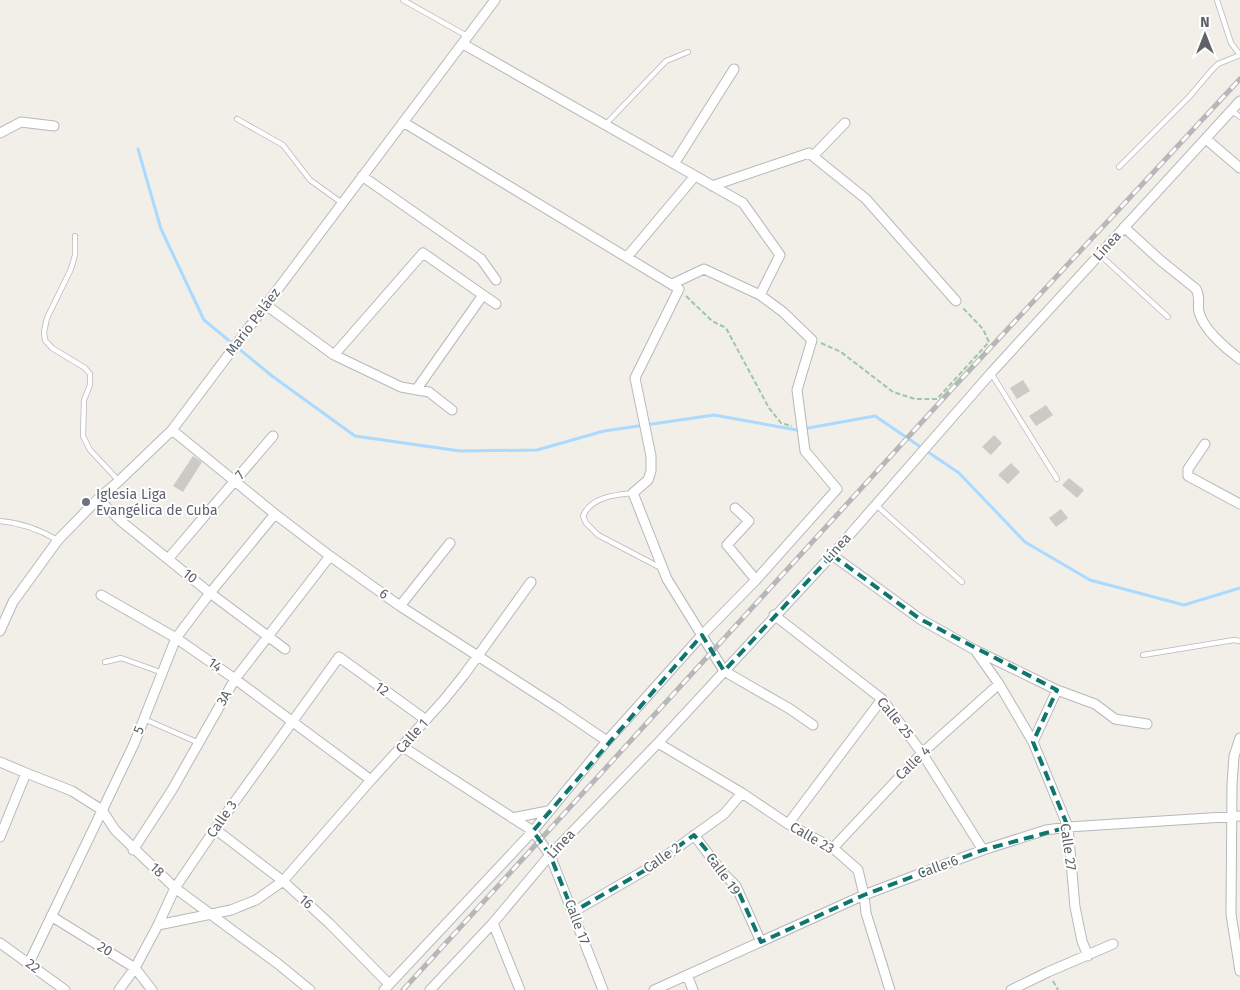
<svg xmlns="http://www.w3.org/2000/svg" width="1240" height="990" font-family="'Fira Sans',sans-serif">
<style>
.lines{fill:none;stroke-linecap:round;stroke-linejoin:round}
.stream{stroke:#aadaff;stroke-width:3}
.building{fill:#cccac5}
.service-casing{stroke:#b5b8bc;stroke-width:6}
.minor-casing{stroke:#b5b8bc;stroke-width:11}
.path{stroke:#9cc7a9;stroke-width:2;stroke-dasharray:5 2.5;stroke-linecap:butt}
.service{stroke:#fff;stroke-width:4.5}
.minor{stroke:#fff;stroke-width:9}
.rail-casing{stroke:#b6b7b8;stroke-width:5}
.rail{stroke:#fff;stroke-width:3;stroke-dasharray:9;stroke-linecap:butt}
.marked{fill:none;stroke:#0f766e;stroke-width:4;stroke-dasharray:10 6;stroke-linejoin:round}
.worship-dot{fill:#6b7280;stroke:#fff;stroke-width:2}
.labels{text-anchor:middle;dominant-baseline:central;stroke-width:4;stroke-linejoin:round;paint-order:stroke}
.street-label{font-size:14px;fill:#5f6368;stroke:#fff}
.worship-label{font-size:14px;fill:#5b616d;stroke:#fff;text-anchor:start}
</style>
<rect width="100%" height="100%" fill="#f1efe8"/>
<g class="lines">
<path class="stream" d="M 138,149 L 161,229 L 204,320 L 272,376 L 355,436 L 460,451 L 537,450 L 604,431 L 714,415 L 797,430 L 875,416 L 959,473 L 1025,542 L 1090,580 L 1184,605 L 1240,588"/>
</g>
<path class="building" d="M 1023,380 L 1030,391 L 1017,399 L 1010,388 Z
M 1046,405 L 1053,415 L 1036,426 L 1029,416 Z
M 994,435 L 1002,443 L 991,455 L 982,447 Z
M 193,456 L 202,462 L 183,492 L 173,486 Z
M 1011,463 L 1020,472 L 1008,484 L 998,475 Z
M 1069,478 L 1084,490 L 1077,498 L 1062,485 Z
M 1061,509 L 1068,518 L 1056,527 L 1049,518 Z"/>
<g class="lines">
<defs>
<path id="service" d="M 403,0 L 467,36
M 1217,0 L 1231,43 L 1240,55
M 1231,110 L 1240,117
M 237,119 L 283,145 L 310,180 L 342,203
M 605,125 L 666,61 L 688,52
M 1119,167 L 1189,97 L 1212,70 L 1218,64 L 1240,55
M 75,236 L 75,255 L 71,269 L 47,318 L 44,332 L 45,340 L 52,348 L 85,368 L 90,374 L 90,385 L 84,400 L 83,436 L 90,450 L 119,481
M 1099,254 L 1168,317
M 991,373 L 1057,479
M 633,493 C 614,495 591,497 583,516 L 586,523 L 598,535 L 661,568
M 876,505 L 962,582
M 0,521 C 22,523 39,529 57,540
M 1143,655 L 1234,640 L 1240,641
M 105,662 L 121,658 L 163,673
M 144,719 L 199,743"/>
<path id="minor" d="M 463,44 L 743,203 L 780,255 L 760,295
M 403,122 L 679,289 L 635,378 L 651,456 L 651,471 L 648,480 L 633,493 L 667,579 L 724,671 L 790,709 L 813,725
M 0,133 L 21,122 L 54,126
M 1206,139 L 1240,168
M 813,156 L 845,123
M 674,164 L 734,69
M 362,176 L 481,259 L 496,280
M 712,186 L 809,153 L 866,199 L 956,301
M 1124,227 L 1160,260 L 1196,289 C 1201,298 1197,304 1199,312 C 1203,329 1226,349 1240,359
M 627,257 L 695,176
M 266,305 L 334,355 L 401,387 L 429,392 L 452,410
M 334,355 L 423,253 L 496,304
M 416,390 L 483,295
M 172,430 L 275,514 L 330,556 L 400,606 L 557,707 L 607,741
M 1205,444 L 1188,469 L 1188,476 L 1240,504
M 98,499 L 122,522 L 210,593 L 285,649
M 735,508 L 749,521 L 727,545 L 756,580
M 832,555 L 920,619 L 975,650 L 999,684 L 1033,742 L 1068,827 L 1075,907 L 1082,941 L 1088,956
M 168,559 L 273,436
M 101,595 L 176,638 L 235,679 L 371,780
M 400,606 L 450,543
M 774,615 L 882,699 L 922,753 L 983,850
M 0,631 L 13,602 L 58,540 L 98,499 L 119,481 L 172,430 L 495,0
M 975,650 L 1057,690 L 1095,704 L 1115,719 L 1147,724
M 1240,738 L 1234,756 L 1232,785 L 1231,914 L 1240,971
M 1033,742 L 1057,690
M 658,743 L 742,793 L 788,824 L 833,848 L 858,870 L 864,895 L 866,913 L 890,990
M 403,747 L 533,831 L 550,855 L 603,990
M 0,762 L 26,773 L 72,791 L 102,810 L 115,830 L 175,888 L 277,963 L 310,990
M 512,818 L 548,811
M 788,824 L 882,699
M 215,829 L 283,881 L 330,924 L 389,984
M 694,835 L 722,872 L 736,886 L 761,942
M 0,837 L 26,773
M 833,848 L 922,753 L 999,684
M 133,850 L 172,790 L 235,679 L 330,556
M 573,912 L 649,868 L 724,814 L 742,793
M 51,916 L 135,968 L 152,990
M 493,923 L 520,990
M 158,925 L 231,910 L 256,900 L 283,881 L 371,780 L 443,701 L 464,675 L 531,582
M 0,943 L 65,990
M 29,963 L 134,744 L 176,638 L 210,593 L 275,514
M 687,975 L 693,990
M 119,990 L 135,968 L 158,925 L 175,888 L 215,829 L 339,657 L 426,720
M 384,990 L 533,831 L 607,741 L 702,635 L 756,580 L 837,489 L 805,451 L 797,390 L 812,340 L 783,312 L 760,295 L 704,269 L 672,284
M 430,990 L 493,923 L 550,855 L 658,743 L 832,555 L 991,373 L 1240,101
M 654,990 L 864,895 L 983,850 L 1046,830 L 1068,827 L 1240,816
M 1011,990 L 1048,972 L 1113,944"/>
</defs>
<use href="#service" class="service-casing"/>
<use href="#minor" class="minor-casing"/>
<path class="path" d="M 686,296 L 712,321 L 726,328 L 769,408 L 781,423 L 792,426
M 821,343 L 841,352 L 893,392 L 915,399 L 937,399 L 989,342 L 983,329 L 963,308
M 1053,981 L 1058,990"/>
<use href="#service" class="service"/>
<use href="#minor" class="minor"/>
<defs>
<path id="rail" d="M 403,990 L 952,389 L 1240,79"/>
</defs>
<use href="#rail" class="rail-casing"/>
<use href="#rail" class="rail"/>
</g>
<path class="marked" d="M 832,555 L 920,619 L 1057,690 L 1033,742 L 1068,827 L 983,850 L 864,895 L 761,942 L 736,886 L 694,835 L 649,868 L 573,912 L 550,855 L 533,831 L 702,635 L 724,671 Z"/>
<circle class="worship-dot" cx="86" cy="502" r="5"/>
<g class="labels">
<g class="street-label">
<text transform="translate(1107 246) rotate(-48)">Línea</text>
<text transform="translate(253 322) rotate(-53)">Mario Peláez</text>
<text transform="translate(240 475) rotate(-50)">7</text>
<text transform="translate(837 548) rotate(-48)">Línea</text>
<text transform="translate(190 576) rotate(39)">10</text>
<text transform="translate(384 594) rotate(35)">6</text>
<text transform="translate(215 665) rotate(35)">14</text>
<text transform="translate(382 689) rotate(36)">12</text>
<text transform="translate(224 698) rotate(-60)">3A</text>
<text transform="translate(895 718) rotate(51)">Calle 25</text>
<text transform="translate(139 730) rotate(-68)">5</text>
<text transform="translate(412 736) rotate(-48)">Calle 1</text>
<text transform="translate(913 763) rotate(-44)">Calle 4</text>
<text transform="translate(222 819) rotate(-55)">Calle 3</text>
<text transform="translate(812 838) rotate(30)">Calle 23</text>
<text transform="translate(561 844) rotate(-47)">Línea</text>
<text transform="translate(1068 847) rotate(82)">Calle 27</text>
<text transform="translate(662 858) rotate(-35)">Calle 2</text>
<text transform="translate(938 867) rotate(-20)">Calle 6</text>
<text transform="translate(157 870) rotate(43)">18</text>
<text transform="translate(723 874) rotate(54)">Calle 19</text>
<text transform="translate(306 902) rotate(42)">16</text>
<text transform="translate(577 922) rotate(69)">Calle 17</text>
<text transform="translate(105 949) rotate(32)">20</text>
<text transform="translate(33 966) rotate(36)">22</text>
</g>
<g class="worship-label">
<text x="96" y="494">Iglesia Liga<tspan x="96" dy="16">Evangélica de Cuba</tspan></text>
</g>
</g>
<g transform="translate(1205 35)" stroke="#ffffff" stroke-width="4" paint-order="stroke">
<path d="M0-4L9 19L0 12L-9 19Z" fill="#5f6368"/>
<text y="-8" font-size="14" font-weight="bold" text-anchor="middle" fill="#5f6368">N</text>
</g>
</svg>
